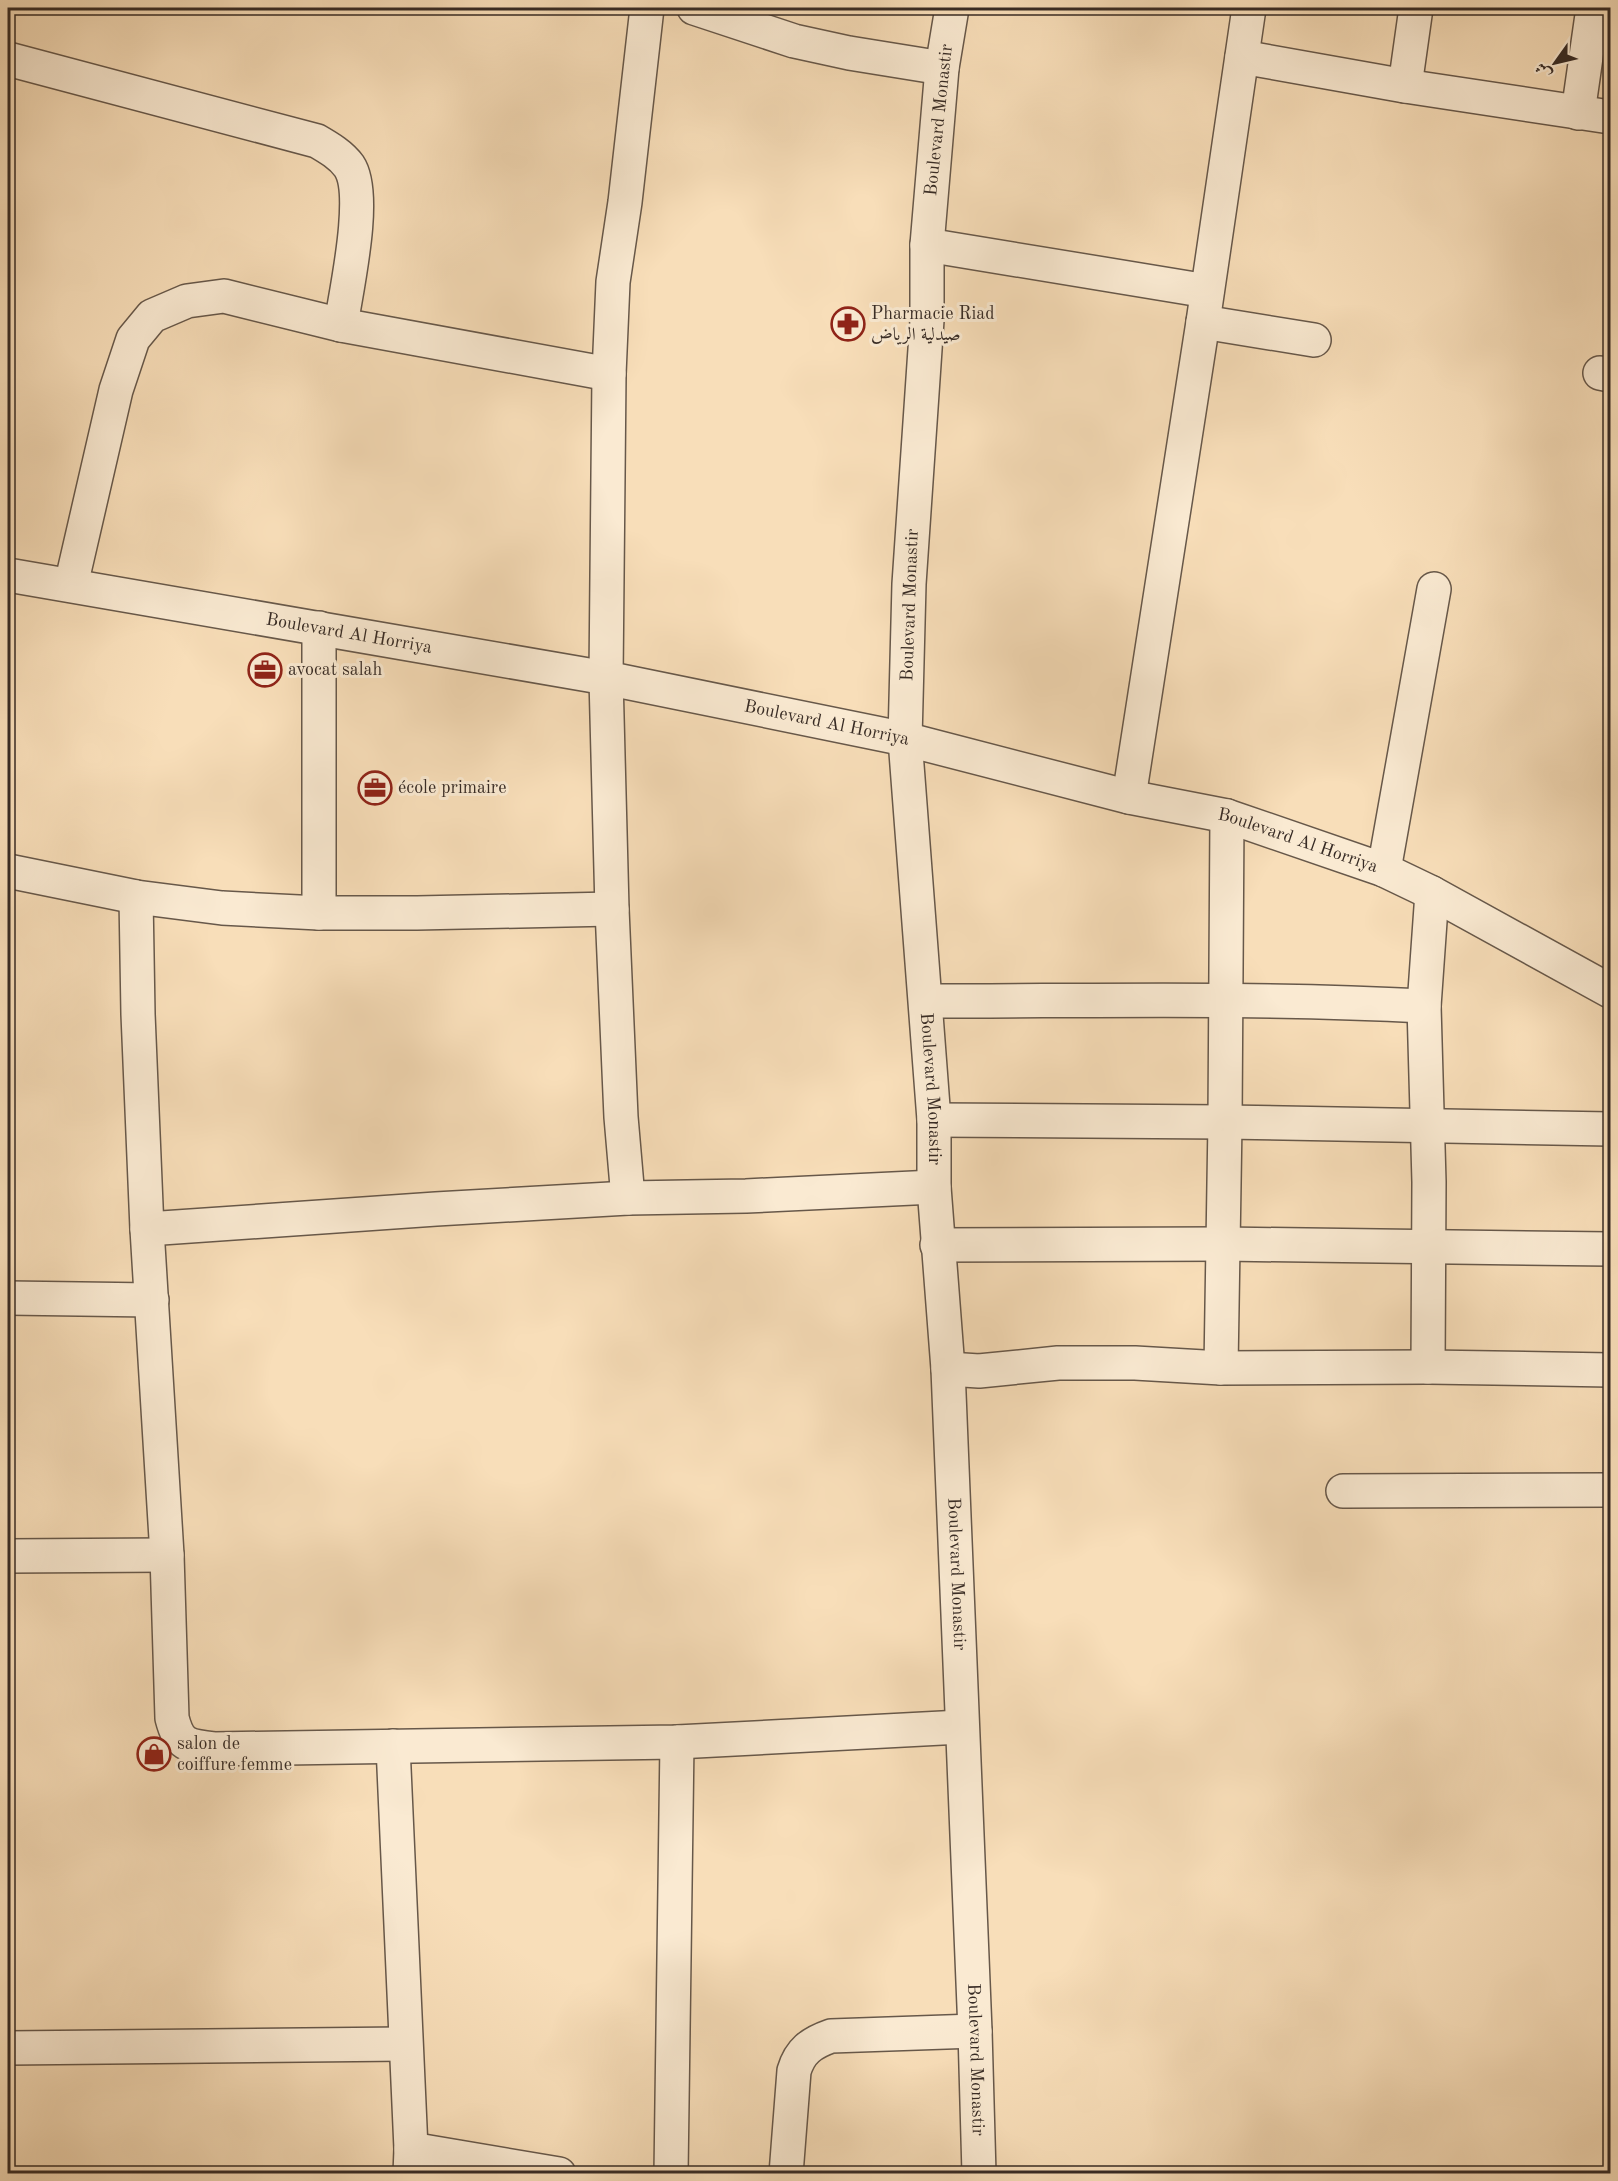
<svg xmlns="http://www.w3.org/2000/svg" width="1618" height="2181" font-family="'Old Standard TT',Amiri,serif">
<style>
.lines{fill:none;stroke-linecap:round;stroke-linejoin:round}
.street-casing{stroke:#67584a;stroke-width:36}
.street{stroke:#faead2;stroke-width:33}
.labels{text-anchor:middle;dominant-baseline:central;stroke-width:6;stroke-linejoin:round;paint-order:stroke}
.street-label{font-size:18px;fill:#372b25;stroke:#faead2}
.poi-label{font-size:18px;fill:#372b25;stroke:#faead2;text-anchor:start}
</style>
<rect width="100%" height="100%" fill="#f8deb9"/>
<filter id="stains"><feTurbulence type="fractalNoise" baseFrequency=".00333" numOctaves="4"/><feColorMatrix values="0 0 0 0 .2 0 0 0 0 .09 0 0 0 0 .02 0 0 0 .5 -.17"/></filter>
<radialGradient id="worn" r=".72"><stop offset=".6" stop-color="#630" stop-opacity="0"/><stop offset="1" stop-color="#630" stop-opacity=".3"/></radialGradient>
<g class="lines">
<defs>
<g id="street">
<path d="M 694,8 L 794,41 L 849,53 L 942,68"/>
<path id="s1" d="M 952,8 L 942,68 L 927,245 L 927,320 L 909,584 L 905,739 L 934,1120 L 934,1187 L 948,1369 L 975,2031 L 979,2174"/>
<path d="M 1242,57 L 1405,86 L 1610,117"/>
<path d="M 8,59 L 317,141 C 329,148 341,155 349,166 C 368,194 346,291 341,325"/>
<path d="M 1405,86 L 1416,8"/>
<path d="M 1578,113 L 1593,8"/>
<path d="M 927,245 L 1207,291"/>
<path d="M 1203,322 L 1314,340"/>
<path d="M 1600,373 L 1610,375"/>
<path id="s2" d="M 8,575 L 606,678 L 905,739 L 1129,797 L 1227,816 L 1384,870 L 1432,893 L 1610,991"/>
<path d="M 71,585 L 116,390 L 133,339 L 152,316 L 187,301 L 224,296 L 341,325 L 609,374"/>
<path d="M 1129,797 L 1203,322 L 1249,8"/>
<path d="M 1384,870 L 1434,589"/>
<path d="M 8,871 L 136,897 L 222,908 L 319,913 L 417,913 L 612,909"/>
<path d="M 136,897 L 138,1014 L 147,1229 L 167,1555 L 172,1718 C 179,1745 187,1746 214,1749 L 677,1742 L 961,1727"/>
<path d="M 319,913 L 319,628"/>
<path d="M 926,1001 C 1092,1001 1258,997 1424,1006"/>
<path d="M 934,1120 L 1225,1122 L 1610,1129"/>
<path d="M 628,1198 L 621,1117 L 612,909 L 606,678 L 609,374 L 613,282 L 625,202 L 647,8"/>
<path d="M 147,1229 L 436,1209 L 628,1198 L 746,1196 L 934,1187"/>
<path d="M 937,1245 L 1223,1244 L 1610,1249"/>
<path d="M 8,1298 L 152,1300"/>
<path d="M 1428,1367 L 1429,1182 L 1424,1006 L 1432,893"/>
<path d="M 1221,1368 L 1225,1122 L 1227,816"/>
<path d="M 948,1369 L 979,1371 L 1058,1363 L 1135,1363 L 1221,1368 L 1428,1367 L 1610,1370"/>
<path d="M 1343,1491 L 1610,1490"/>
<path d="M 8,1556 L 167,1555"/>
<path d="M 393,1746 L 411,2149 L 410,2174"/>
<path d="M 8,2048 L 405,2044"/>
<path d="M 411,2149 L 559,2174"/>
<path d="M 671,2174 L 677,1742"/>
<path d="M 786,2174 L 794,2071 C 800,2051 811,2043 831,2036 L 975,2031"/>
</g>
</defs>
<use href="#street" class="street-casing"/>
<use href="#street" class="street"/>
</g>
<defs>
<symbol id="pharmacy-ring" viewBox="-11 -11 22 22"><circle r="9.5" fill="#faead2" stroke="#8f2418" stroke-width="1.5"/><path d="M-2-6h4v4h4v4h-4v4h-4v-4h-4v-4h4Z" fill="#8f2418"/></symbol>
<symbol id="office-ring" viewBox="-11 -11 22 22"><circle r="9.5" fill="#faead2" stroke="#8f2418" stroke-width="1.5"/><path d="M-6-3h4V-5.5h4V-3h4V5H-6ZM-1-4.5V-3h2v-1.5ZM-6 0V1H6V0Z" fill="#8f2418"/></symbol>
<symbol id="shop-ring" viewBox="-11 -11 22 22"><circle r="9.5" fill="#faead2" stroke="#8f2418" stroke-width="1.5"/><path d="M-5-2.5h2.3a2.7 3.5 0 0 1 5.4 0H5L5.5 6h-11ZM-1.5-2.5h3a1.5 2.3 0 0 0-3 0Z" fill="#8f2418"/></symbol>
</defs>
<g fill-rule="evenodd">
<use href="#pharmacy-ring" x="829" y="305" width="38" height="38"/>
<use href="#office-ring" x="246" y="651" width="38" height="38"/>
<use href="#office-ring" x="356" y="769" width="38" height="38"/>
<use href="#shop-ring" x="135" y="1735" width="38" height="38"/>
</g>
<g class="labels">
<g class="street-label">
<text transform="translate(939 120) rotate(-84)">Boulevard Monastir</text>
<text transform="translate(910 605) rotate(-88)">Boulevard Monastir</text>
<text stroke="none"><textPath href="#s2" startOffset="346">Boulevard Al Horriya</textPath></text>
<text stroke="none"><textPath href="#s2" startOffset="832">Boulevard Al Horriya</textPath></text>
<text stroke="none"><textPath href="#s2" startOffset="1318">Boulevard Al Horriya</textPath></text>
<text stroke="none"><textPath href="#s1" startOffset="1084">Boulevard Monastir</textPath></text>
<text stroke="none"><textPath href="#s1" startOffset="1570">Boulevard Monastir</textPath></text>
<text stroke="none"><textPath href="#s1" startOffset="2056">Boulevard Monastir</textPath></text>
</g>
<g class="poi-label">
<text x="871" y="314">Pharmacie Riad<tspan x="871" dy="21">صيدلية الرياض</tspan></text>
<text x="288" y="670">avocat salah</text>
<text x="398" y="788">école primaire</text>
<text x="177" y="1744">salon de<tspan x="177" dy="21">coiffure femme</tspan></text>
</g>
</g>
<rect width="1618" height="2181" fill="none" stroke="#f8deb9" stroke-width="30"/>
<rect x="9" y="9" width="1600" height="2163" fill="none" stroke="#372b25" stroke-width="3"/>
<rect x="15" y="15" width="1588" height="2151" fill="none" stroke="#372b25" stroke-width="1.5"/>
<g transform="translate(1555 63) rotate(236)" stroke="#faead2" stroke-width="4.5" paint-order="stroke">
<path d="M0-4.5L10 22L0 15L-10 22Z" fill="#372b25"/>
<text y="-9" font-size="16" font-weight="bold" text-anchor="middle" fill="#372b25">ش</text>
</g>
<rect width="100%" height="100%" filter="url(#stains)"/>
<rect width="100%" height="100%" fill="url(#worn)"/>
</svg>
